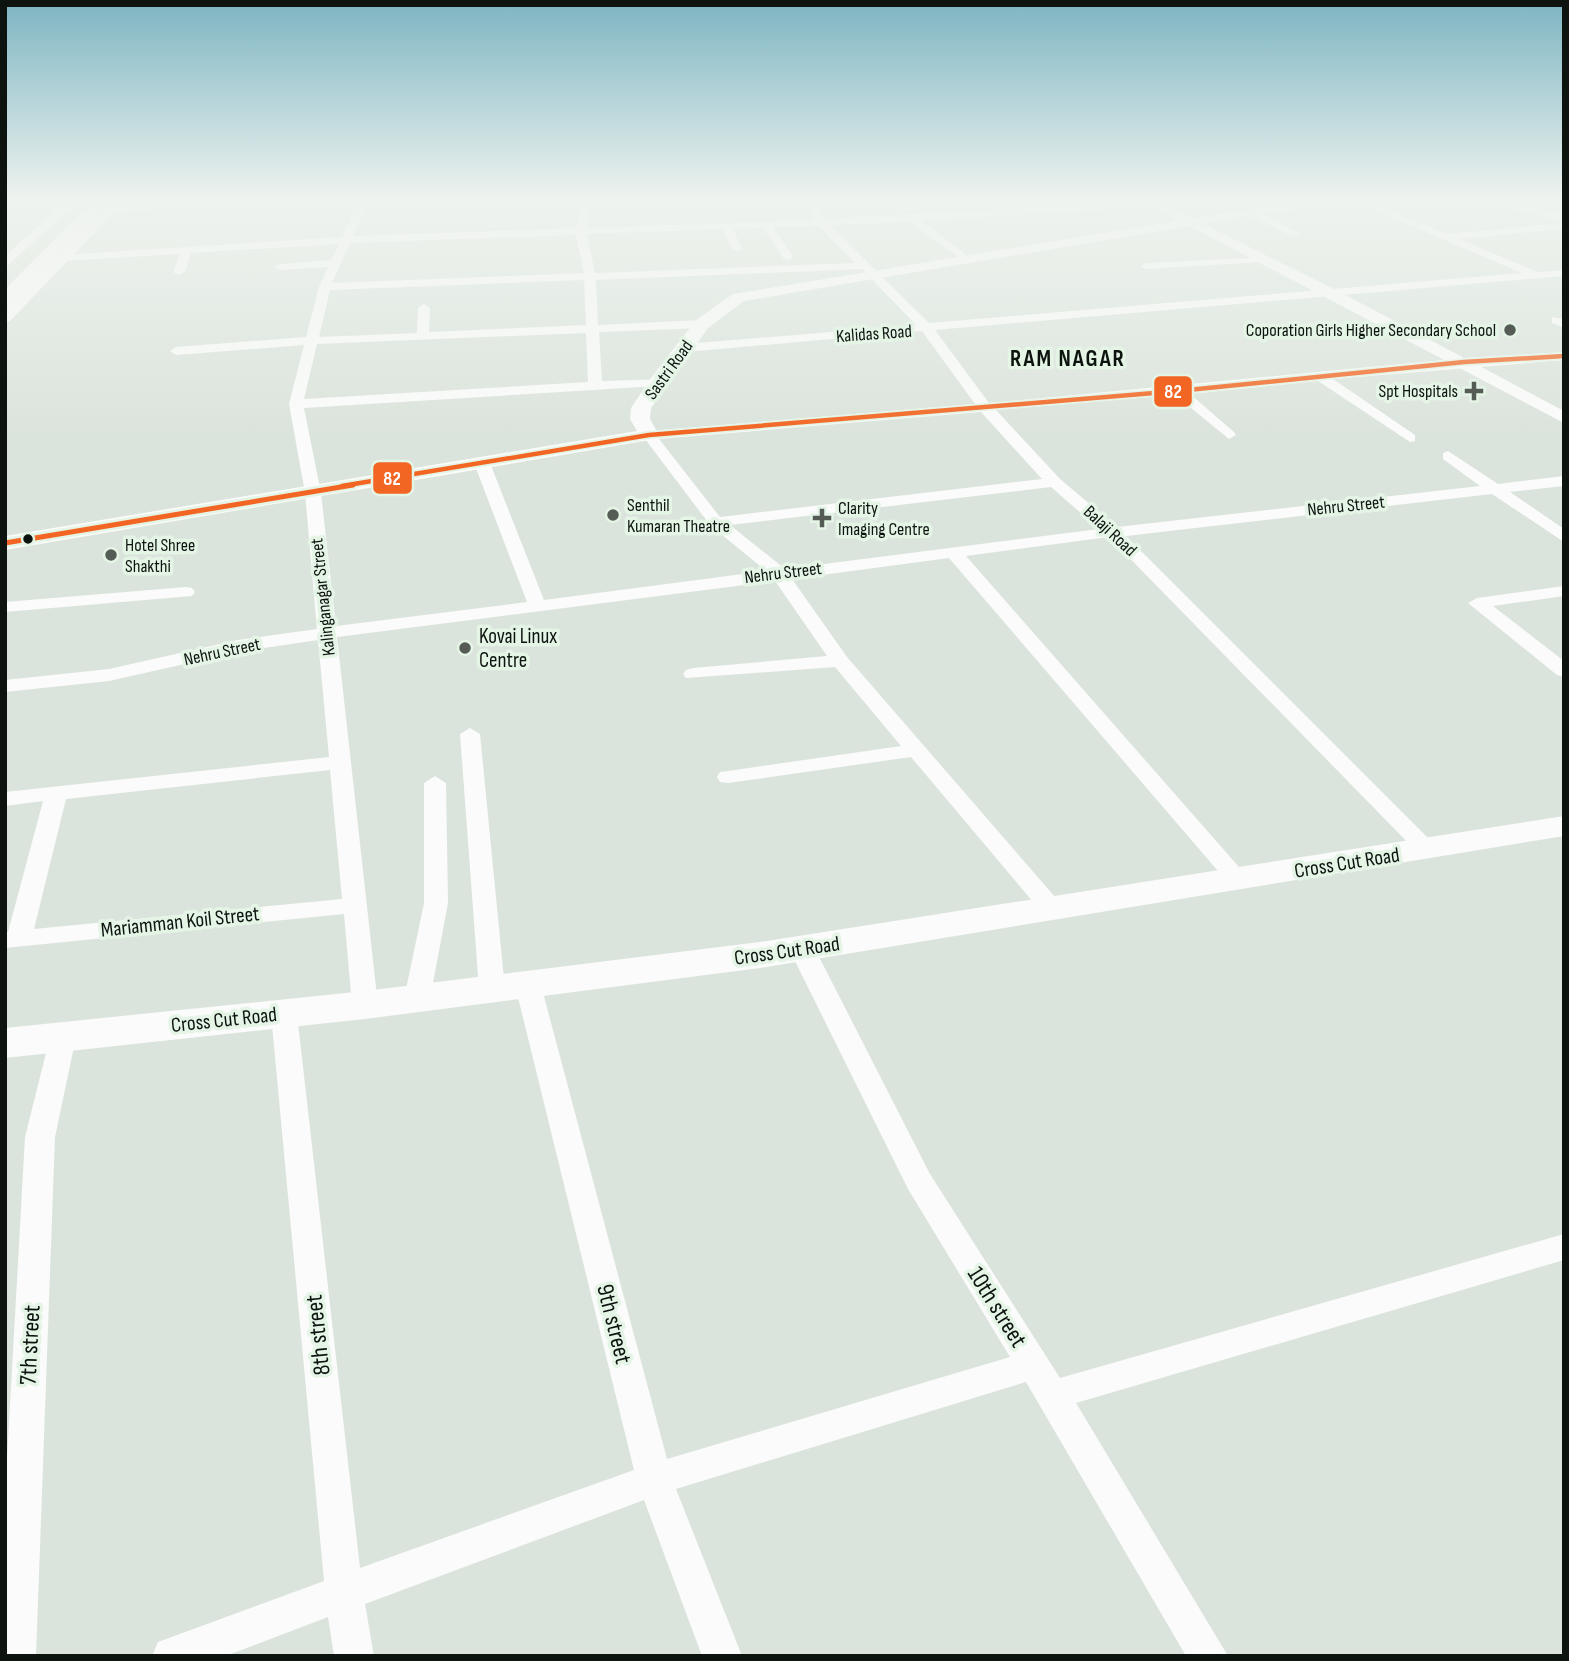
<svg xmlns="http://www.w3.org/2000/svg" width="1569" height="1661" font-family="'Sofia Sans Condensed',sans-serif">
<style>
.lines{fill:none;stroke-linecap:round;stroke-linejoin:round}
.minor{fill:#fafbfa;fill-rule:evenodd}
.tertiary{fill:#fafbfa;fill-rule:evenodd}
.secondary{fill:#fafbfa;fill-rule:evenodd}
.primary{fill:#fafbfa;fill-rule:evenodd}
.trunk{fill:#fafbfa;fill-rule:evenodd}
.bus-1-far1-casing{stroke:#e4f5e6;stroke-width:8}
.bus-1-casing{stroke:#e4f5e6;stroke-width:10}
.bus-1-far1{stroke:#f26522;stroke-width:4.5}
.bus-1{stroke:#f26522;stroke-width:5}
.poi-dot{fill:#555c56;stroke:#e4f5e6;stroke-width:2.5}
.bus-dot{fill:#0d130e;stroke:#e4f5e6;stroke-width:2.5}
.labels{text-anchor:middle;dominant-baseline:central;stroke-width:7;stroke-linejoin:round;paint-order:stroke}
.far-poi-label{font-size:18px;fill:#0d130e;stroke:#e4f5e6;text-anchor:start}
.far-street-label{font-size:18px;fill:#0d130e;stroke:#e4f5e6}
.poi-label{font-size:21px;fill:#0d130e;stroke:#e4f5e6;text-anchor:start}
.street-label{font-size:21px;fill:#0d130e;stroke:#e4f5e6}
.far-district-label{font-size:23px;font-weight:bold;letter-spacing:2px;fill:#0d130e;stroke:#e4f5e6}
.near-street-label{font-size:24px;fill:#0d130e;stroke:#e4f5e6}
.line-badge{stroke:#e4f5e6;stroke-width:2.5}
.badge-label{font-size:19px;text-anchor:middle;font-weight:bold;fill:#fff}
</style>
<rect width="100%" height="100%" fill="#dbe4dc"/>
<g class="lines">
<path class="minor" d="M 187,201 L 238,201 L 233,204 L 109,212 L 104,209 L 109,206 Z
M 358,201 L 393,201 L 366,205 L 353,236 L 577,228 L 581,201 L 591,201 L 587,228 L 815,220 L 803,201 L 813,201 L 825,219 L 1138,201 L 1157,203 L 1152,206 L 922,221 L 969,257 L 971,259 L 965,262 L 910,222 L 830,225 L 929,323 L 1522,273 L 1353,201 L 1367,201 L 1447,234 L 1564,223 L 1564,229 L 1459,239 L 1538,272 L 1564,270 L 1564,276 L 935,330 L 989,403 L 1464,358 L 1564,352 L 1564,360 L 1333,379 L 1415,435 L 1415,441 L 1410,442 L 1318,381 L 1190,394 L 1234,432 L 1236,435 L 1229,439 L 1175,395 L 996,410 L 1060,479 L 1117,527 L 1480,486 L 1443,459 L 1443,453 L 1448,451 L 1498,484 L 1564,476 L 1564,486 L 1510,492 L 1564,529 L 1564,542 L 1492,494 L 1126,536 L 1440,850 L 1436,855 L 1420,855 L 1109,537 L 966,556 L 1246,875 L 1250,880 L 1246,885 L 1230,885 L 949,558 L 792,579 L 847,657 L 1062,905 L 1065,910 L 1062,915 L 1044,915 L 911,757 L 728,783 L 720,782 L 717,777 L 720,772 L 728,771 L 901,746 L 835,667 L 686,678 L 683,674 L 686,670 L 693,668 L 827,656 L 775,581 L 337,637 L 378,1005 L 374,1011 L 365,1014 L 356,1011 L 352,1005 L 344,914 L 5,948 L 5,932 L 8,932 L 43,801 L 5,806 L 5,792 L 329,757 L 318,640 L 238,652 L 109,681 L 5,692 L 5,680 L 109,669 L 238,640 L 317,629 L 305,493 L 289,404 L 304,345 L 176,355 L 170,351 L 176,347 L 306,337 L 319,287 L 328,267 L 280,270 L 274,267 L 280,264 L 331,260 L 339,244 L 191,253 L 185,272 L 179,275 L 173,272 L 180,254 L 61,261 L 55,258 L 61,255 L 342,237 ZM 819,226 L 855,263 L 595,273 L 587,234 L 722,229 L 732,249 L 737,252 L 742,249 L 733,229 L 763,228 L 784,259 L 788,260 L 793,257 L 773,227 ZM 576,235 L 584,273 L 332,283 L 350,243 ZM 862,269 L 916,325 L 685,344 L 679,348 L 685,352 L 922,331 L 975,404 L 649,431 L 642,435 L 710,525 L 766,571 L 544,600 L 490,463 L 482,458 L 474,463 L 527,602 L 336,626 L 321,493 L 304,408 L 658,386 L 663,385 L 663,379 L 602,381 L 599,332 L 702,328 L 708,324 L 702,320 L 598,325 L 596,280 ZM 584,280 L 586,325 L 429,332 L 430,308 L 424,304 L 418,308 L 417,333 L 319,337 L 330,290 ZM 586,333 L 588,382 L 304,399 L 317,344 ZM 981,412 L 1042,479 L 720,517 L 659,439 ZM 1051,487 L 1099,529 L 785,569 L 730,525 ZM 330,770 L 342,899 L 34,929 L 66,799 Z
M 851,201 L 861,201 L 862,202 L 857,205 Z
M 1479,201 L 1498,201 L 1564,215 L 1564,221 Z
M 1246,210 L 1254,210 L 1301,234 L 1292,236 L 1246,214 Z
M 1269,257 L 1271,259 L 1265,262 L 1146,269 L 1140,266 L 1146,263 Z
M 1552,317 L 1564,319 L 1564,328 L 1552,323 Z
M 1564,586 L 1564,596 L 1493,606 L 1564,661 L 1564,677 L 1557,675 L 1468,603 L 1477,598 Z
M 186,587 L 192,588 L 195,592 L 192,596 L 5,612 L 5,602 Z
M 470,728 L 480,734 L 505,989 L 501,995 L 492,998 L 483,995 L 479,989 L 460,734 Z
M 435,776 L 446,783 L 448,903 L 430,999 L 426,1005 L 417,1008 L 408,1005 L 404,999 L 424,903 L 424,783 Z
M 802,941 L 811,943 L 815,949 L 930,1174 L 1060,1378 L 1564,1234 L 1564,1260 L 1076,1403 L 1228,1656 L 1186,1656 L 1026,1382 L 676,1489 L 742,1656 L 702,1656 L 644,1500 L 365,1604 L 374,1656 L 334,1656 L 328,1617 L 226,1656 L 152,1656 L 158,1642 L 324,1581 L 271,1014 L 275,1008 L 284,1005 L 293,1008 L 297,1014 L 360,1568 L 634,1470 L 515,985 L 519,979 L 528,976 L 537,979 L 541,985 L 667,1459 L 1010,1357 L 908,1189 L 789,949 L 793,943 Z
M 63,1028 L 73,1030 L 76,1037 L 55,1137 L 36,1656 L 5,1656 L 5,1495 L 25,1137 L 50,1037 L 53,1030 Z"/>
<path class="tertiary" d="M 66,201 L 79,201 L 5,268 L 5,256 Z
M 112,201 L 125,201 L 10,321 L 5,322 L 5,309 Z
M 1142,201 L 1157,201 L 1338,291 L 1564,411 L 1564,423 Z"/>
<path class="secondary" d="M 1298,201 L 1342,201 L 1335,205 L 1272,212 L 744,301 L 708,328 L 651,408 L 650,419 L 659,435 L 656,439 L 5,550 L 5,536 L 637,431 L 630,419 L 631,408 L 651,378 L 696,320 L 733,294 Z"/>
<path class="primary" d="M 1564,816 L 1564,836 L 760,968 L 365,1019 L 5,1058 L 5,1028 L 365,991 L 760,942 Z"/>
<path class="trunk" d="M 93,201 L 111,201 L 12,304 L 5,306 L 5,289 Z"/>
<defs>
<path id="bus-1-far1" d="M 342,486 L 649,435 L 1178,391 L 1464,362 L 1564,356"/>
<path id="bus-1" d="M 5,543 L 353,485"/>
</defs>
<use href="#bus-1-far1" class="bus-1-far1-casing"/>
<use href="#bus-1" class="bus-1-casing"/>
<use href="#bus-1-far1" class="bus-1-far1"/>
<use href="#bus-1" class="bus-1"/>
</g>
<linearGradient id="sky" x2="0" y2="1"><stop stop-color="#7db5c2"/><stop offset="0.46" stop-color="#eff3ef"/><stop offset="1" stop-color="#eff3ef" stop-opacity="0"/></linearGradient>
<rect width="1569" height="434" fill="url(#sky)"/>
<g class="poi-dot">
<circle cx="1510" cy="330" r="7"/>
<path d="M1470.5 380.5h7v7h7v7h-7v7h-7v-7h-7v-7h7z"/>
<circle cx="613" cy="515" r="7"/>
<path d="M818.5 507.5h7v7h7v7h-7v7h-7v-7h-7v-7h7z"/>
<circle cx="111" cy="555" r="7"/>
<circle cx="465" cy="648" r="7"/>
</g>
<circle class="bus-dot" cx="28" cy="539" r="6"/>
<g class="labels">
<g class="far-poi-label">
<text x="1496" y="330" text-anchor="end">Coporation Girls Higher Secondary School</text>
<text x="1458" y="391" text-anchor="end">Spt Hospitals</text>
<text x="627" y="505">Senthil<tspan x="627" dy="21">Kumaran Theatre</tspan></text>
<text x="838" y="508">Clarity<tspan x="838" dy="21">Imaging Centre</tspan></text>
<text x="125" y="545">Hotel Shree<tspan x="125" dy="21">Shakthi</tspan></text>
</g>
<g class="far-street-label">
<text transform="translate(874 334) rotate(-4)">Kalidas Road</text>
<text transform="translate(669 370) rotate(-54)">Sastri Road</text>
<text transform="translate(1346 506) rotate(-6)">Nehru Street</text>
<text transform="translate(1110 531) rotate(43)">Balaji Road</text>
<text transform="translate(783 573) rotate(-7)">Nehru Street</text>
<text transform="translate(323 597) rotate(-96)">Kalinganagar Street</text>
<text transform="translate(222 652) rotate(-12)">Nehru Street</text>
</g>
<g class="poi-label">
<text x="479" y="636">Kovai Linux<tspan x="479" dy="24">Centre</tspan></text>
</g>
<g class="street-label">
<text transform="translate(1347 863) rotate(-9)">Cross Cut Road</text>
<text transform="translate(180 922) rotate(-6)">Mariamman Koil Street</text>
<text transform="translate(787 951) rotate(-8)">Cross Cut Road</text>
<text transform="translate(224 1020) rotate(-6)">Cross Cut Road</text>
</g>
<g class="far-district-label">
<text x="1068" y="359">RAM NAGAR</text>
</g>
<g class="near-street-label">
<text transform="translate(997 1307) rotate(58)">10th street</text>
<text transform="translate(614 1324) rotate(76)">9th street</text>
<text transform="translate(318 1335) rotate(-96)">8th street</text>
<text transform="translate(30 1345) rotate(-87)">7th street</text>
</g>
</g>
<g class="line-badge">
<rect x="1153" y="375" width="40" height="33" rx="7" fill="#f26522"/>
<rect x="372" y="461" width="41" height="34" rx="7" fill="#f26522"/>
</g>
<g class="badge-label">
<text x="1173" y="398">82</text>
<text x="392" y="485">82</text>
</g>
<rect width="1569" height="1661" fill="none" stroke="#0d130e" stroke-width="14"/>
</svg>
